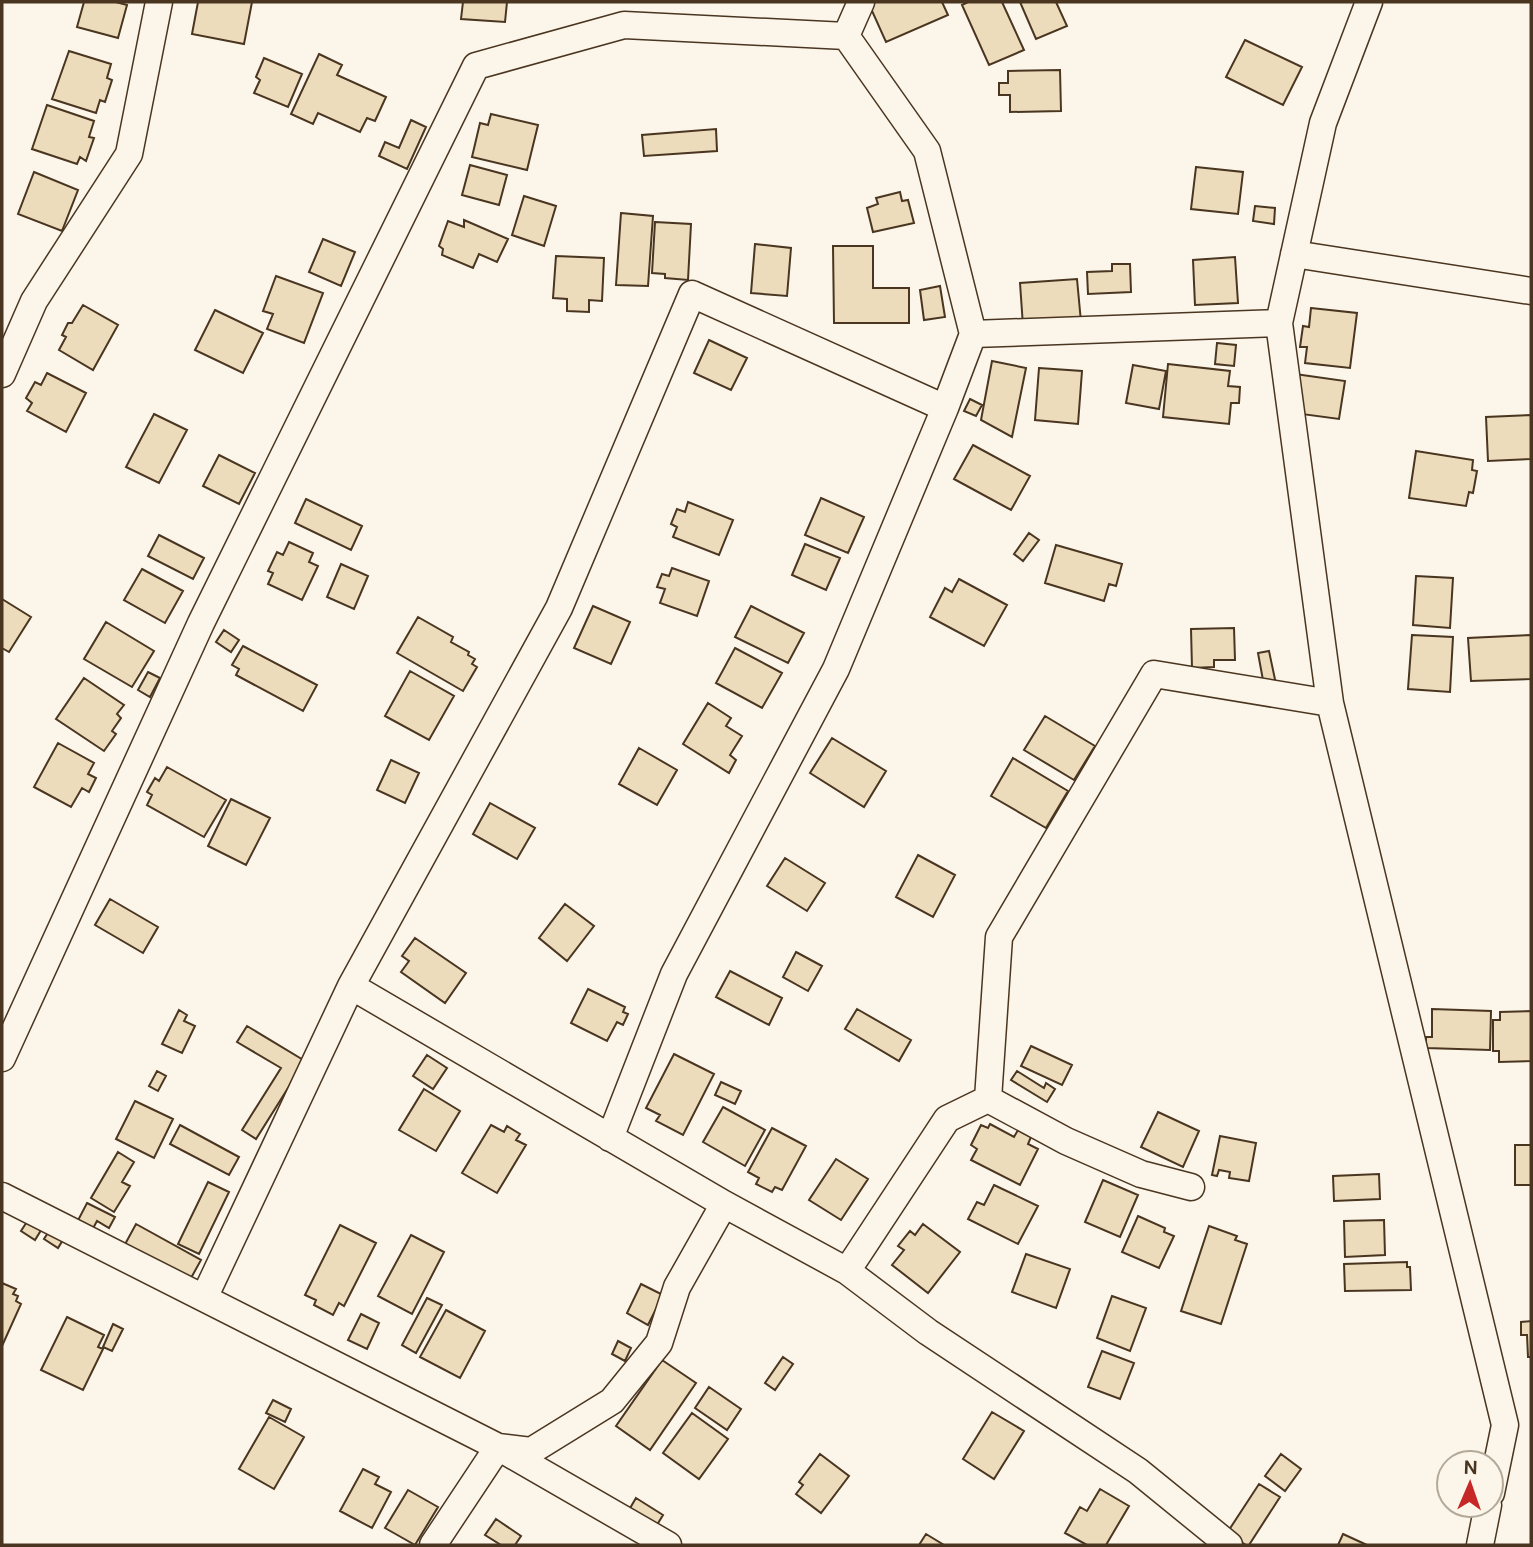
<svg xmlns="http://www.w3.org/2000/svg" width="1533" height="1547" font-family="'DM Sans',sans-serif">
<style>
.building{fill:#ecdcbc;stroke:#4a3520;stroke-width:2}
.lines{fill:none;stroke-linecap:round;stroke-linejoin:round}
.minor-casing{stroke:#4a3520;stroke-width:29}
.minor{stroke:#fbf6e9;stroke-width:26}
</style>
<rect width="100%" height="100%" fill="#fbf6e9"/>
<path class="building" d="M 84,2 L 116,2 L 127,5 L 118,38 L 77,27 Z
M 198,2 L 252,2 L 244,44 L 192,34 Z
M 463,2 L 507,2 L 505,22 L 461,19 Z
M 868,2 L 942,2 L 948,15 L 886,42 Z
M 968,2 L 1002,2 L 1024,50 L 989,65 L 962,5 Z
M 1020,2 L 1056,2 L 1067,26 L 1036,39 Z
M 1245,40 L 1302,67 L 1283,105 L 1226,77 Z
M 69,51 L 111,64 L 107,78 L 112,80 L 105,102 L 100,100 L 96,113 L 52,99 Z
M 319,54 L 342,65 L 337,75 L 386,97 L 375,121 L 367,118 L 360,132 L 318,113 L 313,124 L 291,114 Z
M 264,58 L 302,74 L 288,107 L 254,93 L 260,80 L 256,77 Z
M 1060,70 L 1061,111 L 1010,112 L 1010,95 L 999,95 L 999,83 L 1008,83 L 1008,71 Z
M 47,105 L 94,121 L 89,137 L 94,138 L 86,161 L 80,157 L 77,164 L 32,149 Z
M 491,114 L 538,125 L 527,170 L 472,157 L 480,123 L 488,125 Z
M 411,120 L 426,127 L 407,169 L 379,156 L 385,142 L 399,148 Z
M 716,129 L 717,151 L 644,156 L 642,135 Z
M 470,165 L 507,175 L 499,205 L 462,195 Z
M 1196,167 L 1243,172 L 1238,214 L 1191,209 Z
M 34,172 L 78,190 L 62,231 L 18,214 Z
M 900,192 L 902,201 L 908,200 L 914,223 L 873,232 L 867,208 L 878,204 L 876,198 Z
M 524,196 L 556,206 L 544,246 L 512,235 Z
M 1255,206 L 1275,208 L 1274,224 L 1253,221 Z
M 621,213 L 653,216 L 648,286 L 616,285 Z
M 464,220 L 508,239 L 497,262 L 479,254 L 473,268 L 442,255 L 443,249 L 439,246 L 448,221 L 464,227 Z
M 655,222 L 691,224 L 688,280 L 665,278 L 665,274 L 652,273 Z
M 323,239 L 355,252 L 341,286 L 309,272 Z
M 755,244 L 791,248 L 787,296 L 751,293 Z
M 833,246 L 873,246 L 873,288 L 909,288 L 909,323 L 834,323 Z
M 556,256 L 604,258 L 602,301 L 589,300 L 589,312 L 567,311 L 567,299 L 553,298 Z
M 1235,257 L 1238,303 L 1195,305 L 1193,260 Z
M 1112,264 L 1130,264 L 1131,292 L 1088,294 L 1087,272 L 1112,271 Z
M 276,276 L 323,293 L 304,343 L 267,329 L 273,314 L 263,311 Z
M 1077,279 L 1081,322 L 1023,326 L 1020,283 Z
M 940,286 L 945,317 L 924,320 L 920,290 Z
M 83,305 L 118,325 L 93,370 L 59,350 L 66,337 L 62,335 L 68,323 L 72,323 Z
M 1311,308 L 1357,313 L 1350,368 L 1305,363 L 1307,347 L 1300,347 L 1303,326 L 1309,327 Z
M 215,310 L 263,333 L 243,373 L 195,350 Z
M 709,340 L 747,358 L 731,390 L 694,373 Z
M 1217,343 L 1236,345 L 1234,366 L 1215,364 Z
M 992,361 L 1026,368 L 1012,437 L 981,420 Z
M 1168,364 L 1230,371 L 1228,386 L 1240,387 L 1239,403 L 1231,403 L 1229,424 L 1163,417 Z
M 1133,365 L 1166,371 L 1159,409 L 1126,403 Z
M 1039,368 L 1082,371 L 1078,424 L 1035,420 Z
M 47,373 L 86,393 L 66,432 L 27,411 L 32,403 L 26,398 L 35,382 L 41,385 Z
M 1295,374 L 1345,381 L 1339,419 L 1294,413 Z
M 970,399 L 982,405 L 976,416 L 964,411 Z
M 154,414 L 187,430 L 159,483 L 126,467 Z
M 1531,415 L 1531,459 L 1488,461 L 1486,417 Z
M 973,445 L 1030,476 L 1011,510 L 954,479 Z
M 1416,451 L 1473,460 L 1472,470 L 1477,471 L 1473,493 L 1469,492 L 1466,506 L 1409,498 Z
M 219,455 L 255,473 L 239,504 L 203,486 Z
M 821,498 L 864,517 L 848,553 L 805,535 Z
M 306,499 L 362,526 L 351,550 L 295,523 Z
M 688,502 L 733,520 L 719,555 L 673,537 L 677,527 L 671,524 L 677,509 L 685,512 Z
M 1029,533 L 1039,540 L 1023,561 L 1014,554 Z
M 159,535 L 204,558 L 193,579 L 148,556 Z
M 289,542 L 313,553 L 309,562 L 318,566 L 302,600 L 268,584 L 273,573 L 268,571 L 277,552 L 283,555 Z
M 805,544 L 840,558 L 826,590 L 792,575 Z
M 1056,545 L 1122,564 L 1116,586 L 1109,584 L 1104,601 L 1045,583 Z
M 341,564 L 368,576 L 354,609 L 327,597 Z
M 672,568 L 709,581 L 697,616 L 660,603 L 665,589 L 657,587 L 662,574 L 669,576 Z
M 142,569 L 183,591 L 165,623 L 124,600 Z
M 1416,576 L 1453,578 L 1450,628 L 1413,625 Z
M 959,579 L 1007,605 L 984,646 L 930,617 L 945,588 L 952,592 Z
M 2,599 L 31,617 L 9,652 L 2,648 Z
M 593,606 L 630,622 L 611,664 L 574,648 Z
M 751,606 L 804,633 L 788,663 L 735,637 Z
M 418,617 L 453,637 L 451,642 L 469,652 L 468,655 L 475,659 L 472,664 L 477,667 L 463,691 L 397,653 Z
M 106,622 L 154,651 L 132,687 L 84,659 Z
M 1234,628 L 1235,660 L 1214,660 L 1214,667 L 1192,668 L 1191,629 Z
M 224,630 L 239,640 L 231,652 L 216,642 Z
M 1412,635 L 1453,637 L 1450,692 L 1408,689 Z
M 1531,635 L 1531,679 L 1471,681 L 1468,638 Z
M 243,646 L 317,685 L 303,711 L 236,675 L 239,669 L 232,665 Z
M 735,648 L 782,673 L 762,708 L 716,683 Z
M 1269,651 L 1277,689 L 1265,691 L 1258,653 Z
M 410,671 L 454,696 L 429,740 L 385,716 Z
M 148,672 L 160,678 L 150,697 L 138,690 Z
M 84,678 L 124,705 L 117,714 L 121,718 L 112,731 L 116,734 L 104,751 L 56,719 Z
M 708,703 L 731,718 L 726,726 L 742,736 L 730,755 L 736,760 L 729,773 L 683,744 Z
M 1045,716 L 1095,746 L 1074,780 L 1024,750 Z
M 832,738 L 886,771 L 864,807 L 810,773 Z
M 58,743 L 94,763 L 88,774 L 96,778 L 89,792 L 82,788 L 71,807 L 34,787 Z
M 639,748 L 677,770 L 657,805 L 619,784 Z
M 1013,758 L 1068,791 L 1046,828 L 991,796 Z
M 391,760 L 419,773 L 405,803 L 377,790 Z
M 167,767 L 226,800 L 204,837 L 147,805 L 152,795 L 147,792 L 155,778 L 159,781 Z
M 231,799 L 270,818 L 246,865 L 208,846 Z
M 490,803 L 535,828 L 517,859 L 473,834 Z
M 918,855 L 955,875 L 933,917 L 896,897 Z
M 785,858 L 825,883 L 807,911 L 767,886 Z
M 110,899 L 158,927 L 143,953 L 95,925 Z
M 565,904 L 594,926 L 567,961 L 539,938 Z
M 415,938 L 466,973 L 445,1003 L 401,972 L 409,961 L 402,956 Z
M 796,952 L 822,966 L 808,991 L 783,977 Z
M 730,971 L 782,998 L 769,1025 L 716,997 Z
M 588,989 L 625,1007 L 623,1012 L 628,1014 L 623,1025 L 617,1022 L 607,1041 L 571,1023 Z
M 857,1009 L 911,1040 L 899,1061 L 845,1029 Z
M 1432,1009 L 1491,1011 L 1490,1050 L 1426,1048 L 1426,1037 L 1432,1037 Z
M 179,1010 L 187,1015 L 184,1021 L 195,1026 L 182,1053 L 162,1044 Z
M 1531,1011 L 1531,1061 L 1499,1062 L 1499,1051 L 1493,1051 L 1493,1020 L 1500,1020 L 1500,1012 Z
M 247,1026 L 305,1061 L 256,1139 L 242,1130 L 281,1068 L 237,1042 Z
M 1031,1046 L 1072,1065 L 1062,1085 L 1021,1066 Z
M 674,1054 L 714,1074 L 683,1135 L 656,1121 L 660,1115 L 646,1108 Z
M 427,1055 L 447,1068 L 433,1089 L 413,1076 Z
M 157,1071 L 166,1076 L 158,1091 L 149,1086 Z
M 1017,1071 L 1044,1088 L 1046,1083 L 1055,1089 L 1047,1102 L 1011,1080 Z
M 721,1082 L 741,1091 L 735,1104 L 715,1095 Z
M 424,1089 L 460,1111 L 436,1151 L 399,1130 Z
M 135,1101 L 173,1119 L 154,1158 L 116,1139 Z
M 723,1107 L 765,1130 L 745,1166 L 703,1142 Z
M 1158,1112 L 1199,1131 L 1183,1167 L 1141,1147 Z
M 990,1124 L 1014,1137 L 1018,1130 L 1031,1137 L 1028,1144 L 1038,1149 L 1020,1185 L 971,1160 L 977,1149 L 971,1145 L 981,1125 L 988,1128 Z
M 180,1125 L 239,1157 L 229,1175 L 170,1144 Z
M 491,1125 L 504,1132 L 507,1126 L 520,1134 L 516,1140 L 526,1145 L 497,1193 L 462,1173 Z
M 772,1128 L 806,1146 L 782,1190 L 775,1187 L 772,1192 L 756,1184 L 759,1178 L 748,1172 Z
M 1220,1136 L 1256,1143 L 1249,1181 L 1229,1178 L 1230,1172 L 1219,1170 L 1217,1176 L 1212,1175 Z
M 1515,1145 L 1531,1145 L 1531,1185 L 1515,1185 Z
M 118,1152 L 134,1162 L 122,1182 L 130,1186 L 114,1212 L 91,1198 Z
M 836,1159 L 868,1179 L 841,1220 L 809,1200 Z
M 1379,1174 L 1380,1199 L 1334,1201 L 1333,1176 Z
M 1103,1180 L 1138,1195 L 1120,1237 L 1085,1222 Z
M 208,1182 L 229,1192 L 199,1254 L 178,1244 Z
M 994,1185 L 1038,1206 L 1018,1244 L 968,1219 L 977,1202 L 984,1205 Z
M 87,1203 L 115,1217 L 109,1228 L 97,1221 L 89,1236 L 74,1228 Z
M 32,1214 L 46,1222 L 35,1240 L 21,1231 Z
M 1138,1216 L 1165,1228 L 1164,1232 L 1174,1236 L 1159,1268 L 1122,1252 Z
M 58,1217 L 72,1225 L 58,1248 L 44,1239 Z
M 1384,1220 L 1385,1255 L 1345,1257 L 1344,1221 Z
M 136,1224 L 201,1260 L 186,1287 L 123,1248 Z
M 923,1224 L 960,1252 L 928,1293 L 892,1265 L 904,1250 L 898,1246 L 910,1231 L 915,1235 Z
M 340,1225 L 376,1243 L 344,1306 L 339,1303 L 333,1315 L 314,1305 L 316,1300 L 305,1295 Z
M 1209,1226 L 1237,1236 L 1235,1240 L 1247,1244 L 1221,1324 L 1181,1311 Z
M 411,1235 L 444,1252 L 412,1314 L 378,1296 Z
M 1026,1254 L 1070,1269 L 1056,1308 L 1012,1292 Z
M 1407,1262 L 1407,1267 L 1410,1267 L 1411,1290 L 1345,1291 L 1344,1264 Z
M 2,1283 L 16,1289 L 13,1294 L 18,1296 L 16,1301 L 21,1304 L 2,1346 Z
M 641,1284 L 663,1295 L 648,1325 L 627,1313 Z
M 1112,1296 L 1146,1308 L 1130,1351 L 1097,1338 Z
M 427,1298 L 442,1305 L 416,1353 L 402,1345 Z
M 446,1310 L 485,1331 L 460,1378 L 420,1357 Z
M 361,1314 L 379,1323 L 367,1349 L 348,1340 Z
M 67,1317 L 104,1335 L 98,1347 L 103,1349 L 83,1390 L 41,1370 Z
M 1531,1321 L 1531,1357 L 1528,1357 L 1527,1335 L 1521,1335 L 1521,1322 Z
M 113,1324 L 123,1329 L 112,1351 L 103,1347 Z
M 618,1341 L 631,1348 L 625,1361 L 612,1354 Z
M 1102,1351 L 1134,1363 L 1120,1399 L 1088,1387 Z
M 783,1357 L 793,1364 L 775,1390 L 765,1383 Z
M 662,1360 L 696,1383 L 650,1450 L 616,1426 Z
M 709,1387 L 741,1409 L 727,1430 L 695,1408 Z
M 273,1400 L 291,1409 L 285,1422 L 266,1413 Z
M 992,1412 L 1024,1431 L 994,1479 L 963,1459 Z
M 692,1413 L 728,1439 L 699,1479 L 663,1453 Z
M 269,1417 L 304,1437 L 274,1489 L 239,1469 Z
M 820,1454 L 849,1476 L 821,1513 L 796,1494 L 803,1485 L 799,1482 Z
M 1281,1454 L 1301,1469 L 1285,1491 L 1265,1476 Z
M 363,1469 L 379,1477 L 375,1484 L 391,1492 L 372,1528 L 340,1511 Z
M 1259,1484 L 1280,1497 L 1249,1545 L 1246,1545 L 1227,1533 Z
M 1100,1489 L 1129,1506 L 1106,1545 L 1087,1545 L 1065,1533 L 1080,1507 L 1087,1511 Z
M 408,1490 L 438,1507 L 415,1545 L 385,1528 Z
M 636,1498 L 663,1515 L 646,1543 L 619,1527 Z
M 496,1519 L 521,1536 L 515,1545 L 501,1545 L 485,1535 Z
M 926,1534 L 944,1545 L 919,1545 Z
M 1343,1534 L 1367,1545 L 1338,1545 Z"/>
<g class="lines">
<defs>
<path id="minor" d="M 1369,2 L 1323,123 L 1279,323 L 1330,703 L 1505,1425 L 1491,1493
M 846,36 L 861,2
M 1294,254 L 1531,291
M 973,334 L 1279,323
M 2,374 L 34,301 L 129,154 L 159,2
M 351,986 L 724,1204 L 847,1271 L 928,1332 L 1138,1471 L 1229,1545
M 2,1058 L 201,623 L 476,66 L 624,25 L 846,36 L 927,151 L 973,334 L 945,408 L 836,669 L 674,974 L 610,1138
M 988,1099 L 1066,1141 L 1141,1174 L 1191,1187
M 2,1196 L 498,1447 L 668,1545
M 847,1271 L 947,1119 L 988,1099 L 999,937 L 1154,674 L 1330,703
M 204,1298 L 351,986 L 559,608 L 692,294 L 945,408
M 433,1545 L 498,1447 L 531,1451 L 612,1401 L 659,1343 L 677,1287 L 724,1204
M 1480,1545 L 1488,1505"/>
</defs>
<use href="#minor" class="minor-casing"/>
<use href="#minor" class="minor"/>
</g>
<rect width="1533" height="1547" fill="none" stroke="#4a3520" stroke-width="7"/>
<g transform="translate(1470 1484) rotate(2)"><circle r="33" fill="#fbf6e9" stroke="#b4a999" stroke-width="2"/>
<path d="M0-5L12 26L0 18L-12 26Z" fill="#c62828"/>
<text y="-10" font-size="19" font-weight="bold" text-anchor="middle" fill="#4a3520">N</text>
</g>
</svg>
